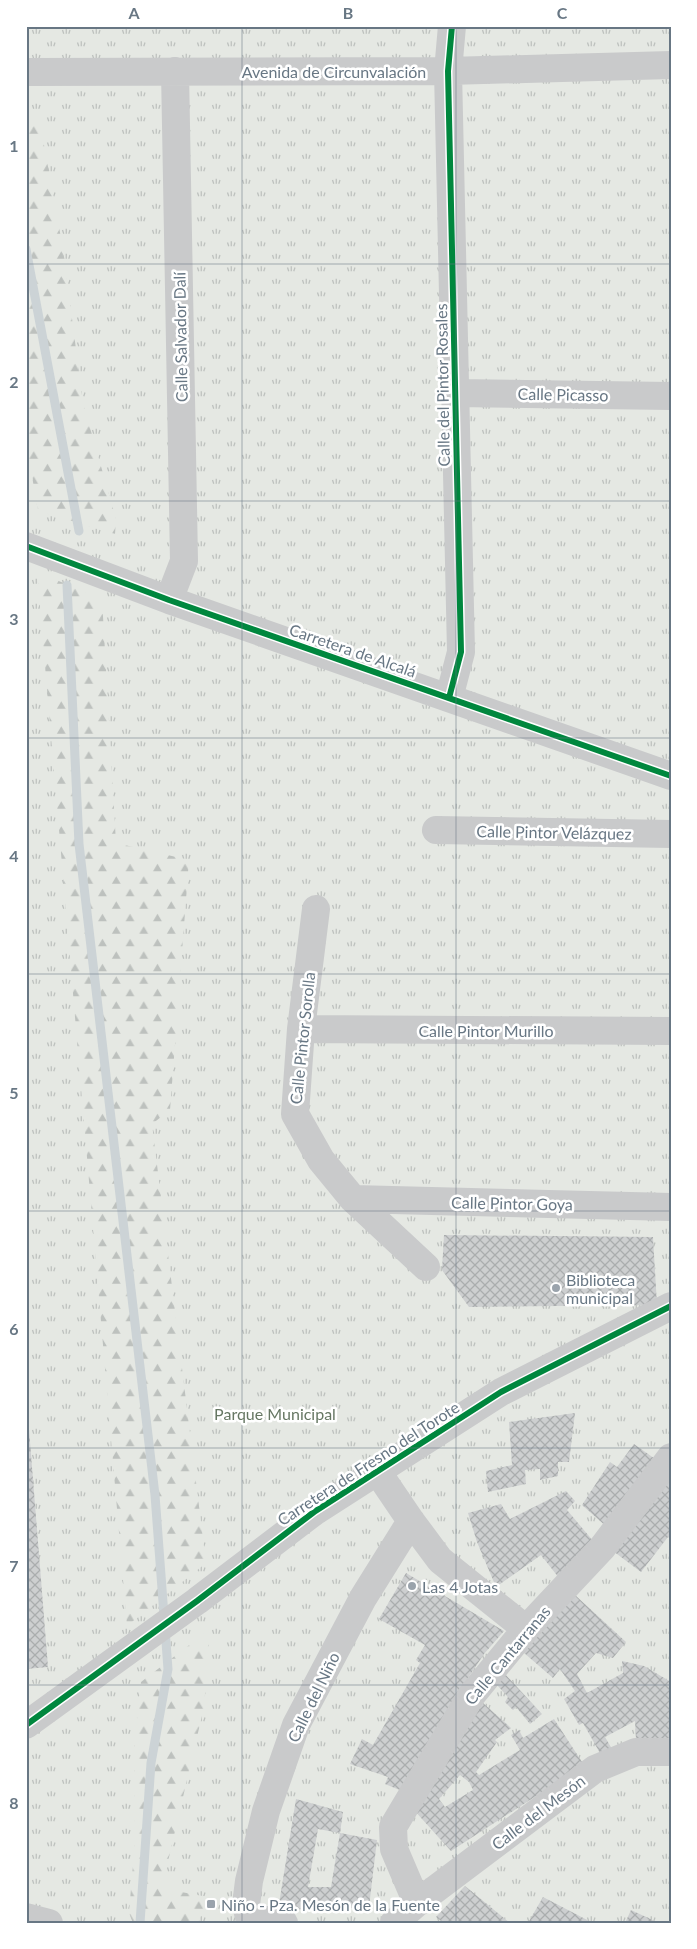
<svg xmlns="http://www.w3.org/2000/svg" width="697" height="1949" font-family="Lato,sans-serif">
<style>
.grass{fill:url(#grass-tufts)}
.forest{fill:url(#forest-firs)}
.pitch{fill:#e5e8e3}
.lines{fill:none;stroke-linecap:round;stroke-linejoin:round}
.stream{stroke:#ccd3d6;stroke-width:9}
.building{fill:url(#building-cross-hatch);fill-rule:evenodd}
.minor{stroke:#c9cacb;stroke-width:28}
.cycleway-casing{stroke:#fff;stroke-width:9}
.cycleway{stroke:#00873e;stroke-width:6}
.grid{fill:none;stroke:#687784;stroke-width:1;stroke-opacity:0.55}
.poi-dot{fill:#9aa3ac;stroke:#fff;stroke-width:2}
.labels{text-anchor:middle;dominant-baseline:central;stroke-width:5;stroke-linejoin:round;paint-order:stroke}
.street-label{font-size:16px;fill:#687784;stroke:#fff}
.poi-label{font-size:16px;fill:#687784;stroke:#fff;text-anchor:start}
.park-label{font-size:16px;fill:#667763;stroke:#fff}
.neatline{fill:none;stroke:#687784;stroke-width:2}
.grid-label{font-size:16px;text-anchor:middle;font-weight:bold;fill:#687784}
</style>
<defs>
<pattern id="grass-tufts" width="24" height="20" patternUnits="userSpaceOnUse" patternTransform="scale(1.25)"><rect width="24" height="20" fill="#e5e8e3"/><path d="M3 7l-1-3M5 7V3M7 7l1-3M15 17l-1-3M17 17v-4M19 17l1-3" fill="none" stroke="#bdc1be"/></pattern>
<pattern id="forest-firs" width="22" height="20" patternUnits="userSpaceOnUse" patternTransform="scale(1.25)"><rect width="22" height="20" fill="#e5e8e3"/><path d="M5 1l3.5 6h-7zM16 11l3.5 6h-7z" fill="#bdc1be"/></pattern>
<pattern id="building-cross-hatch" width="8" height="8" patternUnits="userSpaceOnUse" patternTransform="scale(1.25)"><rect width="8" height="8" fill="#cdcfd0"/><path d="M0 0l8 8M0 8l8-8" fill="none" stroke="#aaadae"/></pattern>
</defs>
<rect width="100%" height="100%" fill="#f6f6f6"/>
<path class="grass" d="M 26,26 L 671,26 L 671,1923 L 26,1923 Z"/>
<path class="forest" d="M 26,122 L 40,123 L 63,249 L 83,403 L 116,519 L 115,534 L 38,511 L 26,441 Z
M 37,572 L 102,599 L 116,843 L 189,860 L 170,1110 L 152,1124 L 206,1563 L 127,1626 Z
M 210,1629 L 204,1707 L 166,1870 L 165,1889 L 208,1897 L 198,1923 L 133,1923 L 129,1913 L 135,1840 L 134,1747 L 141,1682 Z"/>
<path class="pitch" d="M 26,441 L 38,511 L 26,507 Z"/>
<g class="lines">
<path class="stream" d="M 26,249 L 79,531
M 67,585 L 79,844 L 155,1495 L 168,1669 L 151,1763 L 140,1923"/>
</g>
<path class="building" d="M 444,1235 L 653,1237 L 657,1305 L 469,1307 L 442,1270 Z
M 575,1413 L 569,1462 L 558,1462 L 558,1476 L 540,1480 L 540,1469 L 525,1470 L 526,1484 L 488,1492 L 486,1471 L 512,1465 L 509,1422 Z
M 26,1417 L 28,1417 L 48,1667 L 26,1669 Z
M 634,1444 L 658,1461 L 608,1528 L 582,1505 L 610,1462 L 617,1467 Z
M 671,1469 L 671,1539 L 668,1537 L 641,1572 L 613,1551 Z
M 566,1491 L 575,1501 L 567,1510 L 594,1542 L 559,1578 L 541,1555 L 496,1587 L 477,1542 L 468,1513 L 501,1504 L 510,1519 Z
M 406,1573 L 504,1631 L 484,1654 L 462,1687 L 402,1791 L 385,1784 L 388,1777 L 350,1764 L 362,1739 L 373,1745 L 420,1663 L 416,1660 L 425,1645 L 379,1619 Z
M 575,1595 L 626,1642 L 613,1658 L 596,1653 L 577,1674 L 587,1693 L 623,1673 L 622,1661 L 644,1666 L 671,1682 L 671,1743 L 636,1740 L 635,1721 L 605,1737 L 612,1749 L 601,1755 L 583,1723 L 579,1725 L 564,1699 L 575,1691 L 560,1669 L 553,1678 L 523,1652 Z
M 505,1674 L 542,1714 L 530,1724 L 516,1707 L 513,1710 L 505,1702 L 508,1697 L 497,1685 Z
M 483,1703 L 511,1728 L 495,1740 L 497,1742 L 476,1772 L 479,1775 L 520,1750 L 511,1735 L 519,1730 L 523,1738 L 554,1719 L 584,1765 L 451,1851 L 413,1809 L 455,1742 ZM 460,1775 L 469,1782 L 473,1790 L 445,1807 L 439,1799 Z
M 296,1799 L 343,1812 L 340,1833 L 318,1829 L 308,1887 L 331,1887 L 340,1833 L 377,1840 L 369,1907 L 278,1910 Z
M 465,1886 L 510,1923 L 444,1923 L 436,1917 Z
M 543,1897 L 593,1923 L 528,1923 Z
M 631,1910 L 659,1923 L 625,1923 Z"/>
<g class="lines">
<path class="minor" d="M 26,72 L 448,71 L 671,65
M 456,393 L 671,396
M 26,546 L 169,600 L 671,776
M 169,600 L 184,561 L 175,71
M 449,698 L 461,652 L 448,71 L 452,26
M 436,830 L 671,834
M 316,909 L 301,1029 L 295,1114 L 321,1160 L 353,1199 L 426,1267
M 301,1029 L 671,1031
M 353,1199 L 671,1207
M 377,1471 L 411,1521 L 440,1560 L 526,1629
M 26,1725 L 197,1601 L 314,1512 L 501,1392 L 671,1306
M 417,1903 L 394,1849 L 393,1827 L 471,1696 L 526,1629 L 602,1548 L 671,1457
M 26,1917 L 49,1923
M 249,1917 L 246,1905 L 249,1881 L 266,1811 L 296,1725 L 363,1598 L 411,1521
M 249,1917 L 284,1923
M 394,1923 L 417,1903 L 595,1769 L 636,1752 L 671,1752"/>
<defs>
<path id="cycleway" d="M 26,546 L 169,600 L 671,776
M 449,698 L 461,652 L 448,71 L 452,26
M 26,1725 L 197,1601 L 314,1512 L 501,1392 L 671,1306"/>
</defs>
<use href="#cycleway" class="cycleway-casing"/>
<use href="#cycleway" class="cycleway"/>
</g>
<path class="grid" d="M 242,26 L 242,1923M 456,26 L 456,1923M 26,264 L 671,264M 26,501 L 671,501M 26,738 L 671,738M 26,974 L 671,974M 26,1211 L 671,1211M 26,1448 L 671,1448M 26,1685 L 671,1685"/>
<g class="poi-dot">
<circle cx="556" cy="1288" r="5"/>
<circle cx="412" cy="1586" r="5"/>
<rect x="206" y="1899" width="10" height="10" rx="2.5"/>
</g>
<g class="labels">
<g class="street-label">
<text x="334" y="71">Avenida de Circunvalación</text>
<text transform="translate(180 337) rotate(-91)">Calle Salvador Dalí</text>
<text transform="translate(442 385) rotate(-91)">Calle del Pintor Rosales</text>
<text transform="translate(563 394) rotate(1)">Calle Picasso</text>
<text transform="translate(353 650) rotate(19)">Carretera de Alcalá</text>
<text transform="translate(554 832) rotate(1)">Calle Pintor Velázquez</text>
<text x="486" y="1030">Calle Pintor Murillo</text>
<text transform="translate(302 1038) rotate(-84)">Calle Pintor Sorolla</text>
<text transform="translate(512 1203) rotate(1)">Calle Pintor Goya</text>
<text transform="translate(368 1463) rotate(-33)">Carretera de Fresno del Torote</text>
<text transform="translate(507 1655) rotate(-50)">Calle Cantarranas</text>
<text transform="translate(313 1697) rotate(-64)">Calle del Niño</text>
<text transform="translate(538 1812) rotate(-37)">Calle del Mesón</text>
</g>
<g class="poi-label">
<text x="566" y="1279">Biblioteca<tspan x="566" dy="18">municipal</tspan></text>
<text x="422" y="1586">Las 4 Jotas</text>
<text x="221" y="1904">Niño - Pza. Mesón de la Fuente</text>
</g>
<g class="park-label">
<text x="275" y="1413">Parque Municipal</text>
</g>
</g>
<rect width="697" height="1949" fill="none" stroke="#ffffff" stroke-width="55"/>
<rect x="28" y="28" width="642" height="1894" class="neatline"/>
<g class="grid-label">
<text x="134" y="19">A</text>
<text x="348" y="19">B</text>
<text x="562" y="19">C</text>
<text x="14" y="152">1</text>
<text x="14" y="388">2</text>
<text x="14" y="625">3</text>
<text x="14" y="862">4</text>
<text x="14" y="1099">5</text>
<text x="14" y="1335">6</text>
<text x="14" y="1572">7</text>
<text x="14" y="1809">8</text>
</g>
</svg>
